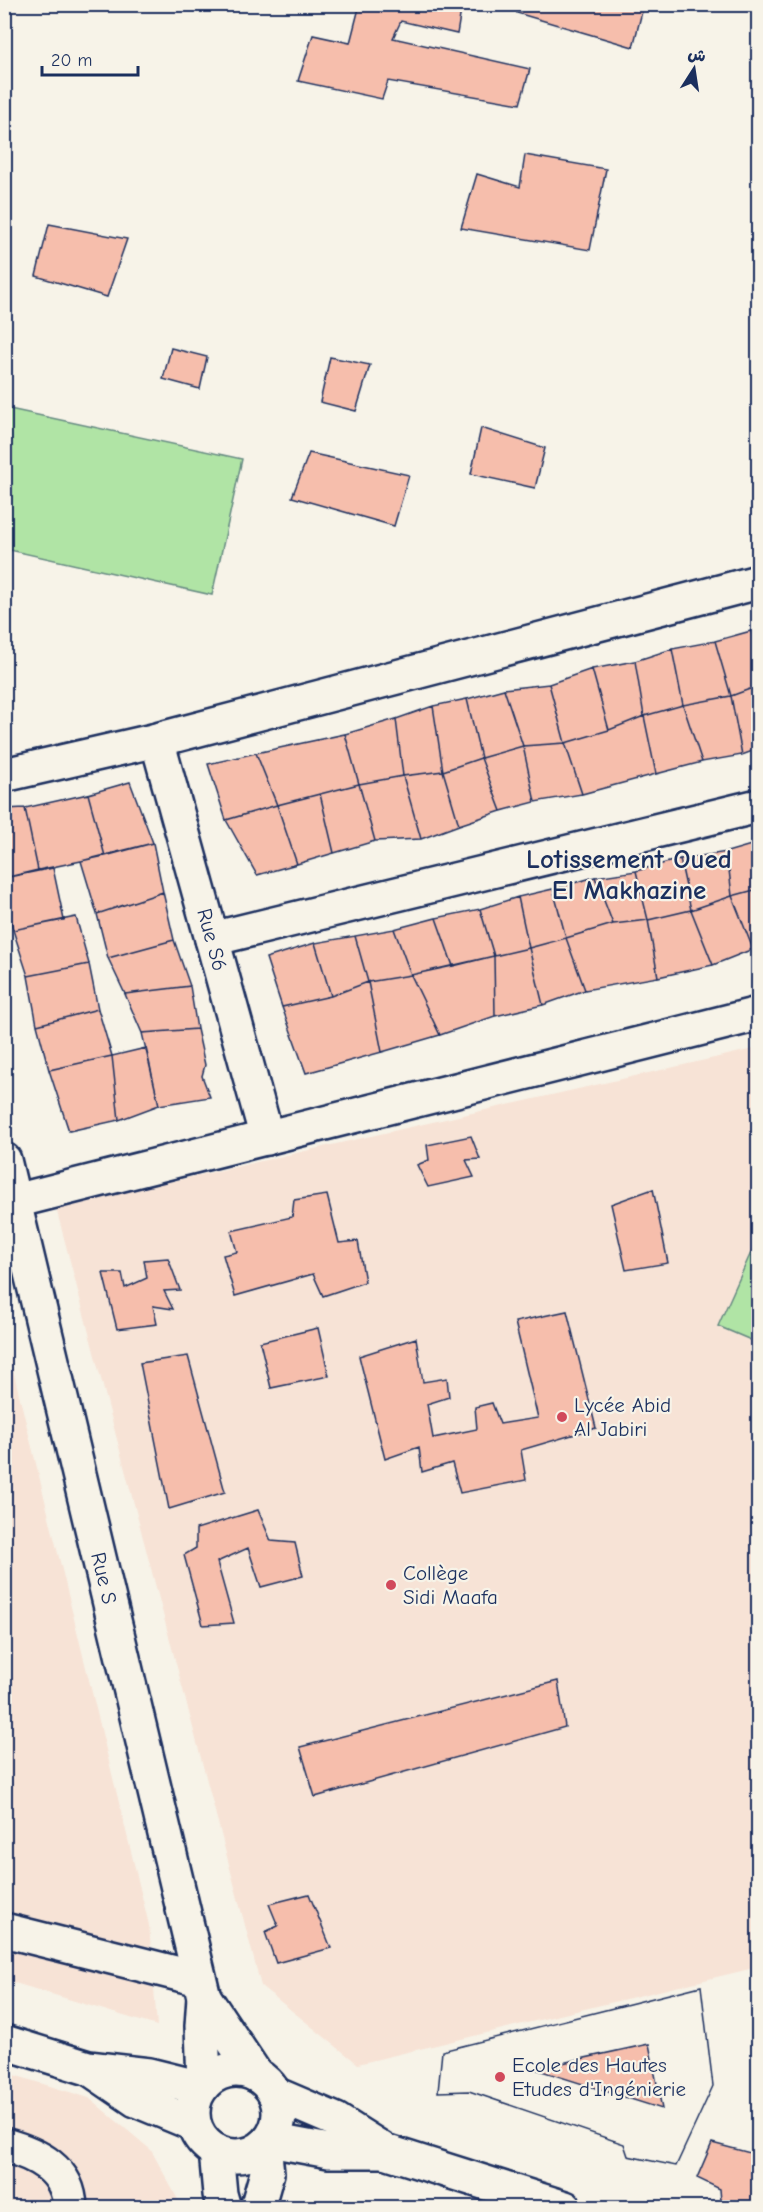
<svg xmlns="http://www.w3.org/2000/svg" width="763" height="2212" font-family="'Comic Neue','Playpen Sans Arabic',sans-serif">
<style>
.built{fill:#f7e3d6}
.green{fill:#b0e4a5;stroke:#668a82;stroke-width:1.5}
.building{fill:#f6beac;stroke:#1b2f5e;stroke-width:1.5;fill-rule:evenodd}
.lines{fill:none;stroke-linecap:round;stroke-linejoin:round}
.minor-casing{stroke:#1b2f5e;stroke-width:38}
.minor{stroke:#f7f3e8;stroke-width:33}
.poi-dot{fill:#d1495b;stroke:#f7f3e8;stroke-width:2}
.labels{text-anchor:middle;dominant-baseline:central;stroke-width:4.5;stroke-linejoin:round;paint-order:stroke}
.street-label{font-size:21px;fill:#1b2f5e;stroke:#f7f3e8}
.poi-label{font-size:21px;fill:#1b2f5e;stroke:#f7f3e8;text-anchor:start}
.district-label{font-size:27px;font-weight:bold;fill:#1b2f5e;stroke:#f7f3e8}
</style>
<rect width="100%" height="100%" fill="#f7f3e8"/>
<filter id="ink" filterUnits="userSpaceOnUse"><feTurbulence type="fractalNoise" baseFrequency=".0167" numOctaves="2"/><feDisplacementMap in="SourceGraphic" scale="12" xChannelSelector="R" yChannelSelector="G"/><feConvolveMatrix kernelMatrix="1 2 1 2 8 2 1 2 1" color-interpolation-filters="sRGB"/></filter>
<g filter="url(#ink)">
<path class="built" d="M 758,1048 L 758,1967 L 358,2064 L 261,1986 L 55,1204 L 178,1180 Z
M 4,1333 L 149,1925 L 157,2026 L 5,1980 Z
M 4,2072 L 89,2098 L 151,2150 L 182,2207 L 5,2207 Z"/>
<path class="green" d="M 5,408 L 242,459 L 212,595 L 5,549 Z
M 758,1237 L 758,1343 L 718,1326 Z"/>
<path class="building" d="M 360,4 L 462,4 L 457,34 L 401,21 L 393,38 L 530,69 L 520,104 L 388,81 L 382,99 L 298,81 L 313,35 L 350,43 Z
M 519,4 L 644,4 L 633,47 L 517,13 Z
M 525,155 L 606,169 L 590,250 L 461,228 L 477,174 L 520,187 Z
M 49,224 L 127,239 L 107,297 L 36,276 Z
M 171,348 L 207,357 L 200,389 L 163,379 Z
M 330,357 L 370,365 L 356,411 L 320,402 Z
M 481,428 L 545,448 L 535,488 L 471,474 Z
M 309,453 L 409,475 L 394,526 L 292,497 Z
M 758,630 L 758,652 L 751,631 Z
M 751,631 L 758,652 L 758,686 L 731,696 L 715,641 Z
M 715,641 L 731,696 L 683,705 L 672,649 Z
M 672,649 L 683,705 L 644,716 L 635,661 Z
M 635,661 L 644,716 L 609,730 L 592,669 Z
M 592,669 L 609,730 L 565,743 L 549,684 Z
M 549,684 L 565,743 L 523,746 L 504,689 Z
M 758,686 L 758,749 L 742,755 L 731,696 Z
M 504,689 L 523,746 L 481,758 L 467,699 Z
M 731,696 L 742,755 L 702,762 L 683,705 Z
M 467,699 L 481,758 L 443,771 L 433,706 Z
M 683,705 L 702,762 L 656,774 L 644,716 Z
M 433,706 L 443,771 L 403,776 L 396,719 Z
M 644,716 L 656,774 L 582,794 L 565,743 L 609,730 Z
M 396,719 L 403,776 L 359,784 L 345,734 Z
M 345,734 L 359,784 L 277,805 L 256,753 Z
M 565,743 L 582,794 L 535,802 L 523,746 Z
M 523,746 L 535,802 L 501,811 L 481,758 Z
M 256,753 L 277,805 L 226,820 L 208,764 Z
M 481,758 L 501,811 L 459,825 L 443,771 Z
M 443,771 L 459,825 L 421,839 L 403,776 Z
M 403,776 L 421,839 L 375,841 L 359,784 Z
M 130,782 L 153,843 L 105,856 L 88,794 Z
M 359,784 L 375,841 L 334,853 L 320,794 Z
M 88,794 L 105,856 L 38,870 L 25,808 Z
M 320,794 L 334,853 L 297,864 L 277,805 Z
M 277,805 L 297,864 L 257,875 L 226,820 Z
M 25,808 L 38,870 L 4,878 L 4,809 Z
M 153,843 L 163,892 L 97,914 L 81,861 Z
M 758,843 L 758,889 L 732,896 L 727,852 Z
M 727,852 L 732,896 L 691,910 L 680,859 Z
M 680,859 L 691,910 L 648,920 L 636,871 Z
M 53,868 L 64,920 L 13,930 L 4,892 L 4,878 Z
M 636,871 L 648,920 L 613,924 L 595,877 Z
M 595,877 L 613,924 L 566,938 L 553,889 Z
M 553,889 L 566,938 L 529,948 L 518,897 Z
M 758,889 L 758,949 L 753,949 L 732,896 Z
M 163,892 L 174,940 L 108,958 L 97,914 Z
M 732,896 L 753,949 L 713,965 L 691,910 Z
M 518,897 L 529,948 L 494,956 L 480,909 Z
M 480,909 L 494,956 L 453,966 L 436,918 Z
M 691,910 L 713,965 L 658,977 L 648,920 Z
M 76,917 L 89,964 L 28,976 L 13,930 Z
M 436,918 L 453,966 L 411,975 L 394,929 Z
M 648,920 L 658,977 L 585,990 L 566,938 L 613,924 Z
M 394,929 L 411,975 L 368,982 L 355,936 Z
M 355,936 L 368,982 L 331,996 L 315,943 Z
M 566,938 L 585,990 L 543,1005 L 529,948 Z
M 174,940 L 190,986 L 125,994 L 108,958 Z
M 315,943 L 331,996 L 282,1007 L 266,958 Z
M 529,948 L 543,1005 L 495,1016 L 494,956 Z
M 494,956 L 495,1016 L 440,1035 L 411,975 Z
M 89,964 L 98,1009 L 37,1025 L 28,976 Z
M 411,975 L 440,1035 L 382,1052 L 368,982 Z
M 368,982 L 382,1052 L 306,1073 L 282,1007 L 331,996 Z
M 190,986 L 197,1029 L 142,1033 L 125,994 Z
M 98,1009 L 112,1056 L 49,1070 L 37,1025 Z
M 197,1029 L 205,1065 L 202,1076 L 210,1097 L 159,1105 L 142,1033 Z
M 146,1048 L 159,1105 L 119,1120 L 112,1056 Z
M 112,1056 L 119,1120 L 69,1131 L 49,1070 Z
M 471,1136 L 480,1159 L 466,1160 L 474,1177 L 428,1187 L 417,1165 L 429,1160 L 427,1145 Z
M 653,1189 L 668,1263 L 626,1270 L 611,1204 Z
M 327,1195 L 339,1243 L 358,1241 L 365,1282 L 323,1296 L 313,1274 L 235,1296 L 223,1255 L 237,1252 L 231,1231 L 292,1217 L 294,1200 Z
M 168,1258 L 180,1290 L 164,1291 L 173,1309 L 153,1306 L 157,1324 L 117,1329 L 103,1273 L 122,1273 L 125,1288 L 147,1278 L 144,1260 Z
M 567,1311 L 596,1428 L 521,1450 L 526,1480 L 460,1493 L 452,1463 L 422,1472 L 419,1447 L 385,1459 L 359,1356 L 416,1338 L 423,1382 L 447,1378 L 449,1397 L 427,1404 L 433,1438 L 477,1429 L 475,1407 L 492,1403 L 500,1424 L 538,1418 L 515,1322 Z
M 318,1328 L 329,1376 L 271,1388 L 260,1342 Z
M 188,1356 L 225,1492 L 169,1509 L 140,1363 Z
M 258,1510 L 271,1541 L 295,1543 L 303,1576 L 261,1587 L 248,1548 L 217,1562 L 234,1623 L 203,1625 L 184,1555 L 196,1548 L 196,1529 Z
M 558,1681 L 565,1727 L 315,1797 L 300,1747 Z
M 309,1894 L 331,1948 L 276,1963 L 265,1932 L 278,1926 L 269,1904 Z
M 701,1986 L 713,2086 L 676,2166 L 628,2156 L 624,2144 L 469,2091 L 438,2092 L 442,2051 ZM 649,2044 L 662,2109 L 535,2069 Z
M 701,1986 L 713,2086 L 676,2166 L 628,2156 L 624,2144 L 469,2091 L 438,2092 L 442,2051 Z
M 712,2143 L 758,2155 L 758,2208 L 742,2208 L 721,2201 L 720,2189 L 697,2178 Z"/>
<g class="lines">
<defs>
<g id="minor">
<path id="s1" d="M 157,740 L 267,1138"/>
<path d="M 4,775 L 157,740 L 758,582"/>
<path d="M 212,939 L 758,806"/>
<path id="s2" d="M 4,1160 L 204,1997 L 202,2026 L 204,2084"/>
<path d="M 15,1201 L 758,1014"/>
<path d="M 4,1930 L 199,1979"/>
<path d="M 204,1997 L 256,2075"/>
<path d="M 4,2042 L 88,2068 L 149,2075 L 201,2088"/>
<path d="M 92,2070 L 136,2100 L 194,2124"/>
<circle cx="236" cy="2113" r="43"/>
<path d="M 275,2094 L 336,2120 L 385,2151 L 565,2208"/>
<path d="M 270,2140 L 329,2151 L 385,2151"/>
<path d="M 4,2145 C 37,2154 69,2169 70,2208"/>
<path d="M 216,2151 L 220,2194 L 224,2208"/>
<path d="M 257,2208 L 267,2173 L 264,2146"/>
</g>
</defs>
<use href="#minor" class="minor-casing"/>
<use href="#minor" class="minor"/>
</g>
</g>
<g class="poi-dot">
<circle cx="562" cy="1417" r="6"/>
<circle cx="391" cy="1585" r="6"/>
<circle cx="500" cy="2077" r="6"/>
</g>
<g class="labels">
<g class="street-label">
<text stroke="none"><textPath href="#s1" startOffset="207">Rue S6</textPath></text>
<text stroke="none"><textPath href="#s2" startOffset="430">Rue S</textPath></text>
</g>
<g class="poi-label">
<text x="574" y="1405">Lycée Abid<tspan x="574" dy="24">Al Jabiri</tspan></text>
<text x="403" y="1573">Collège<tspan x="403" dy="24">Sidi Maafa</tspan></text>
<text x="512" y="2065">Ecole des Hautes<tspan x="512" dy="24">Etudes d'Ingénierie</tspan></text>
</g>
<g class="district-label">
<text x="629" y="859">Lotissement Oued<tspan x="629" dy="31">El Makhazine</tspan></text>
</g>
</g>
<rect width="763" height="2212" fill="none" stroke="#f7f3e8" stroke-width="24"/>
<rect x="12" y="12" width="739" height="2188" fill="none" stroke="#1b2f5e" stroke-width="2" filter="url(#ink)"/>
<g transform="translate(694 69) rotate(12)" stroke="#f7f3e8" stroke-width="4.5" paint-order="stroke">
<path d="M0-4.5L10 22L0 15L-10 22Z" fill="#1b2f5e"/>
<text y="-9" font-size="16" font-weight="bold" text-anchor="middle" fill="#1b2f5e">ش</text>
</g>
<path d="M42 66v9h96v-9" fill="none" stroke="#1b2f5e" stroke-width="3"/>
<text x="51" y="66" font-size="18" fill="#1b2f5e" stroke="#f7f3e8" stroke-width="4.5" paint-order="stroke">20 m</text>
</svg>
